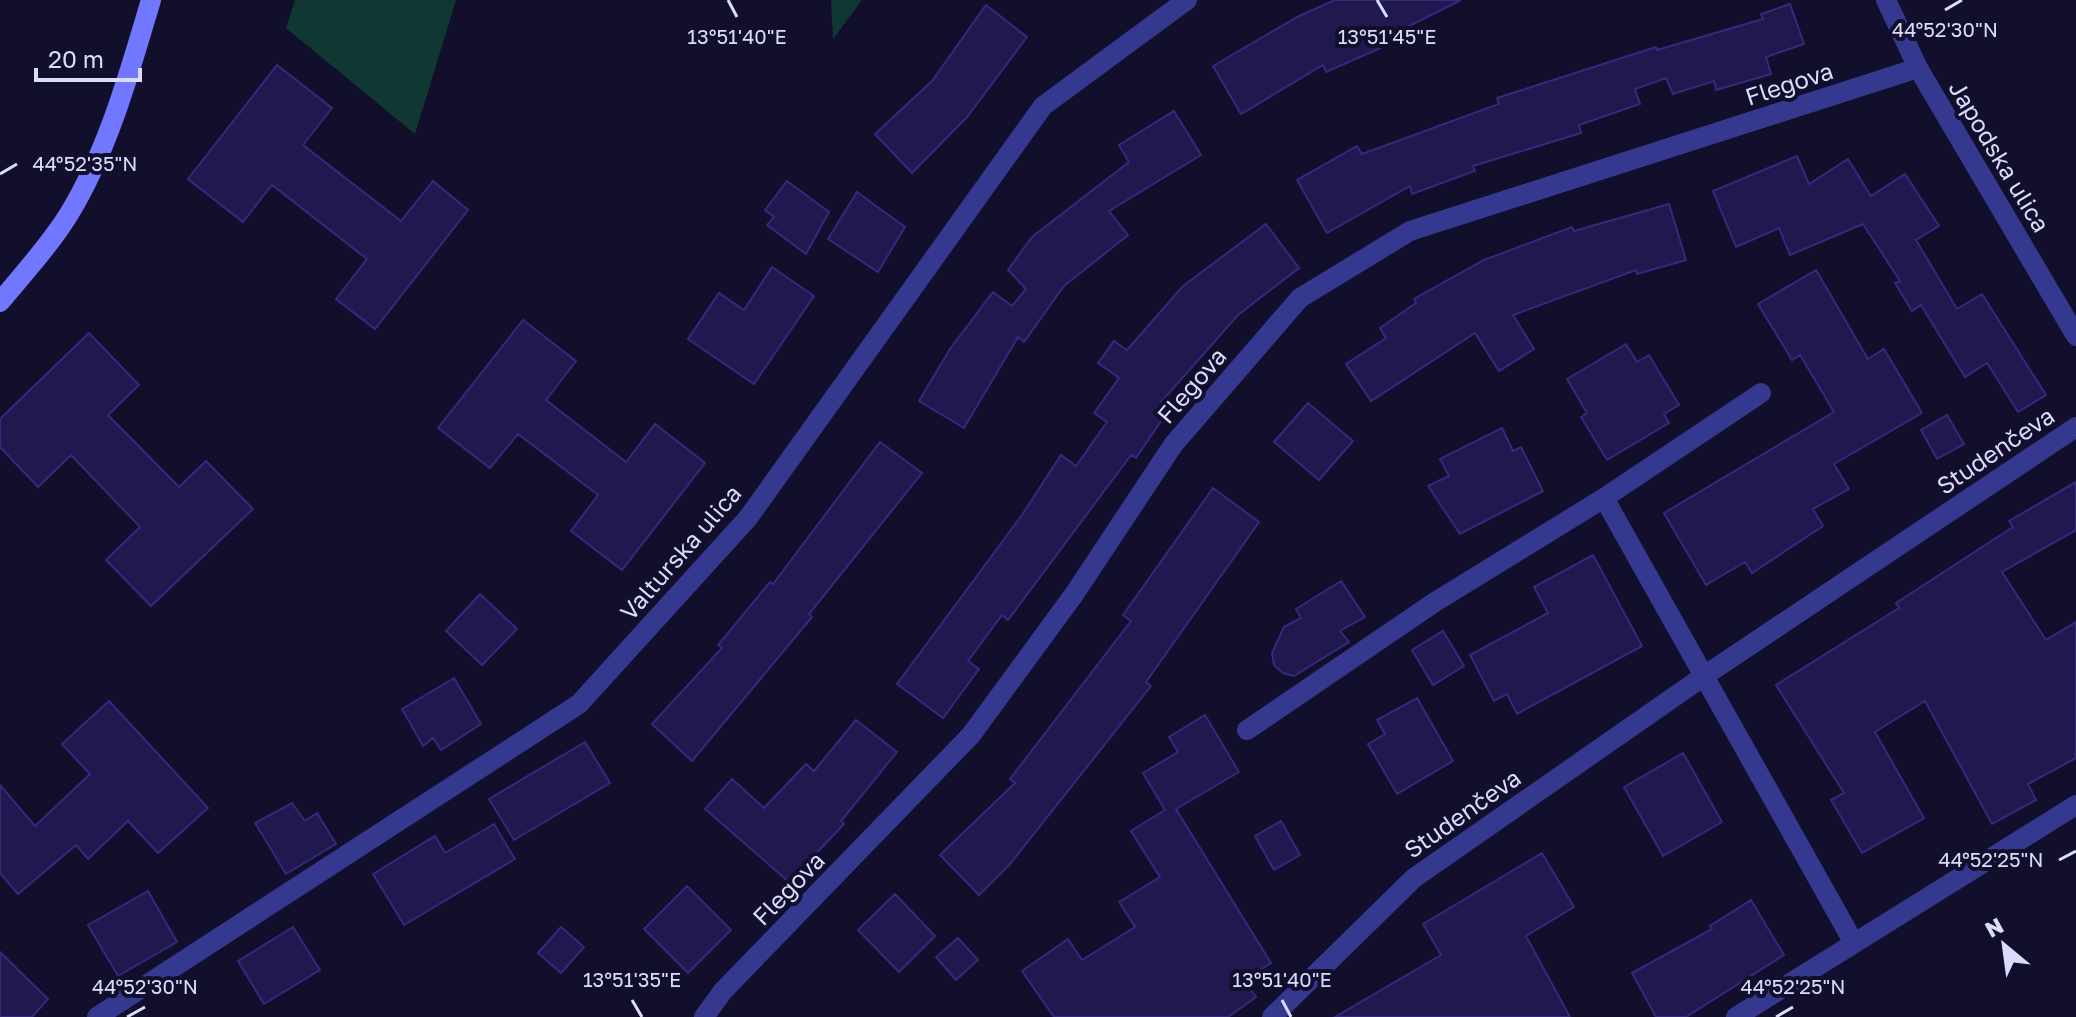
<svg xmlns="http://www.w3.org/2000/svg" width="2076" height="1017" font-family="'Golos Text',sans-serif">
<style>
.green{fill:#113733}
.building{fill:#20194f;stroke:#34297d;stroke-width:2}
.lines{fill:none;stroke-linecap:round;stroke-linejoin:round}
.minor{stroke:#35388f;stroke-width:20}
.tertiary{stroke:#35388f;stroke-width:20}
.secondary{stroke:#7177ff;stroke-width:20}
.ticks{fill:none;stroke:#dbdaff;stroke-width:3}
.labels{text-anchor:middle;dominant-baseline:central;stroke-width:8;stroke-linejoin:round;paint-order:stroke}
.street-label{font-size:24px;fill:#dbdaff;stroke:#120f2c}
.ticks-label{font-size:20px;text-anchor:middle;fill:#dbdaff;stroke:#120f2c;stroke-width:8;stroke-linejoin:round;paint-order:stroke}
</style>
<rect width="100%" height="100%" fill="#120f2c"/>
<path class="green" d="M 295,0 L 456,0 L 415,134 L 286,28 Z
M 831,0 L 862,0 L 833,39 Z"/>
<path class="building" d="M 1335,0 L 1461,0 L 1387,37 L 1390,44 L 1326,72 L 1323,65 L 1241,114 L 1213,66 L 1299,16 Z
M 1790,4 L 1804,44 L 1766,57 L 1771,74 L 1716,90 L 1714,81 L 1673,94 L 1666,78 L 1635,89 L 1640,104 L 1579,125 L 1581,133 L 1473,166 L 1475,171 L 1412,194 L 1410,186 L 1327,233 L 1297,180 L 1357,146 L 1362,154 L 1499,104 L 1497,98 L 1656,47 L 1657,50 L 1763,19 L 1761,14 Z
M 986,5 L 1027,37 L 967,117 L 912,173 L 875,134 L 932,81 Z
M 277,65 L 332,108 L 303,145 L 401,221 L 433,181 L 468,210 L 375,329 L 336,299 L 367,259 L 272,185 L 243,222 L 188,179 Z
M 1174,111 L 1201,155 L 1109,211 L 1128,235 L 1064,286 L 1024,342 L 1018,337 L 964,428 L 919,401 L 950,349 L 993,292 L 1012,306 L 1026,289 L 1008,270 L 1032,237 L 1129,162 L 1119,145 Z
M 1797,156 L 1809,184 L 1848,159 L 1871,196 L 1905,174 L 1939,226 L 1916,240 L 1957,309 L 1982,294 L 2046,395 L 2018,412 L 1987,363 L 1965,377 L 1921,305 L 1912,311 L 1895,283 L 1900,281 L 1863,224 L 1790,255 L 1779,228 L 1736,247 L 1713,191 Z
M 787,181 L 829,212 L 806,254 L 767,225 L 774,217 L 765,210 Z
M 857,192 L 905,227 L 878,272 L 828,239 Z
M 1669,204 L 1686,260 L 1637,274 L 1636,270 L 1513,315 L 1534,349 L 1499,371 L 1475,333 L 1371,401 L 1346,364 L 1386,338 L 1380,328 L 1416,303 L 1414,299 L 1484,260 L 1572,227 L 1574,231 Z
M 1266,224 L 1299,268 L 1238,315 L 1161,402 L 1170,408 L 1136,458 L 1131,455 L 1008,620 L 1002,615 L 968,661 L 979,669 L 943,718 L 897,684 L 1022,515 L 1061,455 L 1076,466 L 1107,422 L 1094,413 L 1119,378 L 1098,363 L 1114,341 L 1127,350 L 1183,286 Z
M 772,267 L 814,296 L 754,384 L 688,339 L 719,293 L 744,310 Z
M 1816,270 L 1868,359 L 1884,349 L 1922,413 L 1834,464 L 1849,489 L 1813,509 L 1823,526 L 1752,573 L 1745,562 L 1706,585 L 1664,513 L 1834,412 L 1800,355 L 1792,360 L 1758,304 Z
M 523,320 L 576,361 L 546,400 L 626,462 L 655,424 L 705,463 L 622,570 L 571,531 L 598,495 L 518,434 L 490,468 L 438,428 Z
M 89,333 L 139,385 L 108,415 L 179,487 L 206,461 L 253,509 L 151,606 L 106,560 L 140,527 L 71,455 L 38,487 L 0,447 L 0,419 Z
M 1626,344 L 1637,362 L 1649,355 L 1679,405 L 1664,414 L 1669,423 L 1607,460 L 1581,417 L 1587,413 L 1567,379 Z
M 1308,403 L 1353,441 L 1319,480 L 1274,442 Z
M 1947,415 L 1964,444 L 1937,459 L 1921,430 Z
M 1502,428 L 1513,451 L 1521,447 L 1543,491 L 1460,534 L 1428,486 L 1449,476 L 1440,459 Z
M 880,442 L 922,473 L 809,614 L 812,617 L 692,761 L 652,724 L 722,648 L 718,645 L 770,582 L 773,584 Z
M 2076,482 L 2076,530 L 2002,572 L 2046,640 L 2076,622 L 2076,758 L 2028,784 L 2036,800 L 1992,824 L 1925,701 L 1875,732 L 1924,818 L 1862,853 L 1831,800 L 1844,793 L 1776,685 L 1899,608 L 1896,603 L 2013,527 L 2009,521 Z
M 1213,488 L 1259,522 L 1146,682 L 1151,686 L 1010,864 L 979,895 L 940,855 L 1015,783 L 1010,779 L 1131,621 L 1123,615 Z
M 1593,555 L 1642,646 L 1517,714 L 1507,694 L 1494,701 L 1470,655 L 1548,613 L 1534,587 Z
M 1341,581 L 1365,617 L 1340,631 L 1349,642 L 1294,676 L 1283,673 L 1274,665 L 1272,653 L 1284,627 L 1301,618 L 1296,609 Z
M 480,594 L 517,629 L 482,665 L 446,631 Z
M 1443,631 L 1464,666 L 1433,685 L 1412,650 Z
M 454,678 L 481,724 L 441,750 L 433,738 L 423,746 L 402,709 Z
M 1417,698 L 1453,761 L 1397,794 L 1368,744 L 1385,734 L 1377,720 Z
M 109,701 L 208,808 L 158,853 L 128,821 L 88,859 L 76,845 L 18,894 L 0,873 L 0,785 L 35,826 L 90,774 L 62,744 Z
M 1205,715 L 1239,772 L 1176,809 L 1271,963 L 1244,980 L 1256,997 L 1228,1017 L 1054,1017 L 1022,971 L 1068,939 L 1082,960 L 1135,927 L 1119,902 L 1160,877 L 1131,831 L 1165,810 L 1143,773 L 1178,752 L 1169,737 Z
M 856,720 L 897,752 L 841,821 L 844,824 L 789,882 L 705,809 L 732,779 L 764,808 L 806,764 L 814,771 Z
M 585,742 L 610,783 L 514,840 L 489,799 Z
M 1683,753 L 1722,822 L 1663,856 L 1624,787 Z
M 292,803 L 305,821 L 317,813 L 336,844 L 286,874 L 255,823 Z
M 1281,821 L 1300,855 L 1274,870 L 1255,836 Z
M 494,824 L 515,859 L 404,925 L 373,874 L 435,836 L 445,853 Z
M 1542,853 L 1574,907 L 1526,936 L 1570,1017 L 1335,1017 L 1441,955 L 1423,924 Z
M 687,886 L 731,930 L 688,973 L 644,929 Z
M 148,891 L 177,942 L 118,976 L 88,925 Z
M 895,894 L 935,936 L 899,972 L 858,930 Z
M 1751,900 L 1784,955 L 1686,1017 L 1656,1017 L 1632,973 L 1712,929 L 1710,926 Z
M 293,927 L 320,970 L 264,1004 L 238,961 Z
M 561,927 L 584,947 L 561,973 L 538,953 Z
M 958,938 L 978,960 L 956,980 L 936,957 Z
M 0,952 L 48,999 L 32,1017 L 0,1017 Z"/>
<g class="lines">
<path class="minor" d="M 1761,393 L 1604,498 L 1854,943
M 1247,730 L 1435,602 L 1604,498
M 704,1017 L 723,991 L 971,735 L 1075,593 L 1173,445 L 1300,298 L 1410,231 L 1918,68
M 1272,1017 L 1414,878 L 1704,676 L 2076,427
M 1736,1017 L 2076,805"/>
<path class="tertiary" d="M 1886,0 L 1918,68 L 2076,336
M 97,1017 L 579,704 L 748,518 L 1043,106 L 1187,0"/>
<path class="secondary" d="M 0,302 C 23,274 50,245 69,214 C 109,148 129,73 151,0"/>
</g>
<path class="ticks" d="M 728,0 L 737,17M 1377,0 L 1387,17M 1945,10 L 1962,0M 0,174 L 17,164M 2059,860 L 2076,851M 632,1000 L 642,1017M 1282,1000 L 1291,1017M 127,1017 L 145,1007M 1776,1017 L 1793,1007"/>
<g class="labels">
<g class="street-label">
<text transform="translate(1789 83) rotate(-18)">Flegova</text>
<text transform="translate(2000 156) rotate(59)">Japodska ulica</text>
<text transform="translate(1191 385) rotate(-49)">Flegova</text>
<text transform="translate(1995 450) rotate(-34)">Studenčeva</text>
<text transform="translate(680 552) rotate(-49)">Valturska ulica</text>
<text transform="translate(1462 813) rotate(-35)">Studenčeva</text>
<text transform="translate(788 888) rotate(-46)">Flegova</text>
</g>
</g>
<g class="ticks-label">
<text x="1945" y="37">44°52'30"N</text>
<text x="737" y="44">13°51'40"E</text>
<text x="1387" y="44">13°51'45"E</text>
<text x="85" y="171">44°52'35"N</text>
<text x="1991" y="867">44°52'25"N</text>
<text x="632" y="987">13°51'35"E</text>
<text x="1282" y="987">13°51'40"E</text>
<text x="145" y="994">44°52'30"N</text>
<text x="1793" y="994">44°52'25"N</text>
</g>
<g transform="translate(2004 945) rotate(331)" stroke="#120f2c" stroke-width="6" paint-order="stroke">
<path d="M0-6L14 30L0 20L-14 30Z" fill="#dbdaff"/>
<text y="-12" font-size="22" font-weight="bold" text-anchor="middle" fill="#dbdaff">N</text>
</g>
<path d="M36 68v12h104v-12" fill="none" stroke="#dbdaff" stroke-width="4"/>
<text x="48" y="68" font-size="24" fill="#dbdaff" stroke="#120f2c" stroke-width="6" paint-order="stroke">20 m</text>
</svg>
